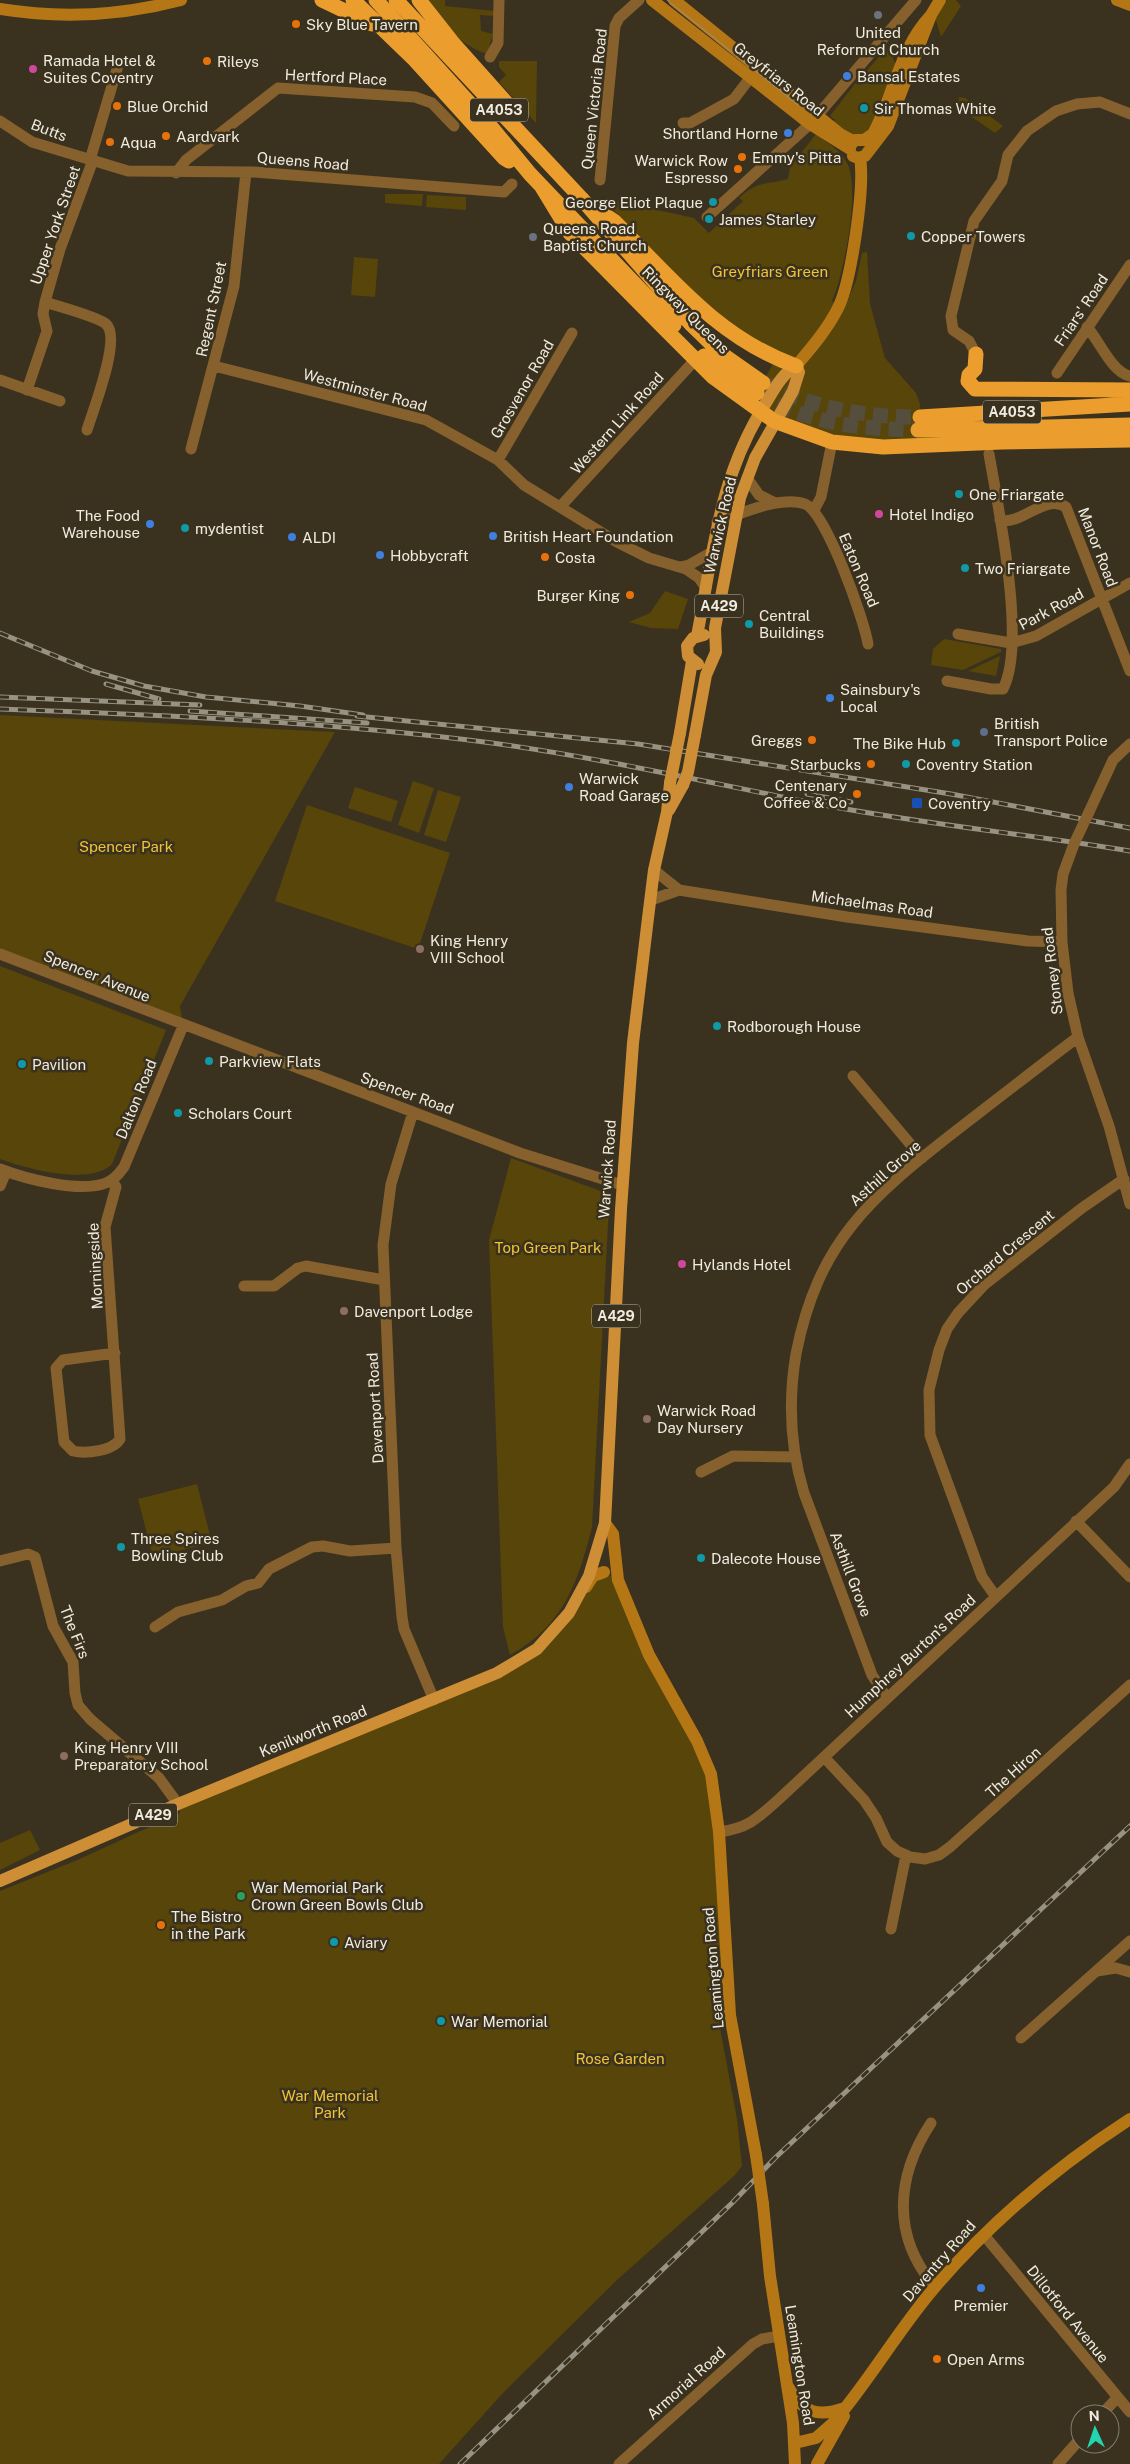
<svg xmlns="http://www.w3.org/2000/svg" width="1130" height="2464" font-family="'Public Sans',sans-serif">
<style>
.green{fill:#58450a}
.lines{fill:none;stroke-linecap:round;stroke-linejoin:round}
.highway-tunnel{stroke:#554e3c;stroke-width:15;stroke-dasharray:15 8;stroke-linecap:butt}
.street{stroke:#86602d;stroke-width:11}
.secondary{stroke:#b57715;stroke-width:12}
.primary{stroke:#cd8e36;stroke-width:12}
.highway{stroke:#eb9e2d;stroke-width:15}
.tram{stroke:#989283;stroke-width:1}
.rail-casing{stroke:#989283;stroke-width:5}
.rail{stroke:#3a321f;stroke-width:3;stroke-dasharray:9;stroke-linecap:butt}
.street-bridge{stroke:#86602d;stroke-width:11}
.secondary-bridge{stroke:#b57715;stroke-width:12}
.primary-bridge{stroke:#cd8e36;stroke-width:12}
.worship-dot{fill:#6b7280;stroke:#3a321f;stroke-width:2}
.food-dot{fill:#e8710a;stroke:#3a321f;stroke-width:2}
.hotel-dot{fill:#d1479c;stroke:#3a321f;stroke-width:2}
.shop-dot{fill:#3f7fe0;stroke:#3a321f;stroke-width:2}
.culture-dot{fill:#0f9aa8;stroke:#3a321f;stroke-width:2}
.service-dot{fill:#5c6f8a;stroke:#3a321f;stroke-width:2}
.transit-dot{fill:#1a4fb4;stroke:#3a321f;stroke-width:2}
.education-dot{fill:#8d6e63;stroke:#3a321f;stroke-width:2}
.leisure-dot{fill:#2e9e5b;stroke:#3a321f;stroke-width:2}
.labels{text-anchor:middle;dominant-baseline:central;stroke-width:5;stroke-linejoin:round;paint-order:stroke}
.shield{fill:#3a321f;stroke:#b9b4a5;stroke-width:1}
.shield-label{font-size:14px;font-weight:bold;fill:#f0ebdf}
.poi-label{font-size:15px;fill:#f0ebdf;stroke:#3a321f;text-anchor:start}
.street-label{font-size:15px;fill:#f0ebdf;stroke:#3a321f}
.park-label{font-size:15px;fill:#f1c435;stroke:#3a321f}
</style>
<rect width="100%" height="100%" fill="#3a321f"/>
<path class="green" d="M 425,0 L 445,0 L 445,6 L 495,11 L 495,16 L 480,15 L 481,31 L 493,34 L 487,54 C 459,45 442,22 425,0 Z
M 947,0 L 956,0 L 961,6 L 941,37 L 935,17 Z
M 886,49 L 891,54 L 896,65 L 878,106 L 880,110 L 872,128 L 859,137 L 830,125 L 835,120 L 830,116 L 854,85 Z
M 499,61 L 537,61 L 536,123 L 499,82 L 506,75 L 499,67 Z
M 959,97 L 965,98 L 1003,126 L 995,133 L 959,108 Z
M 816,134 C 828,143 842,151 848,165 C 860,193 844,273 832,301 L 843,311 L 856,281 L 862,253 L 867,252 L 870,304 L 885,358 L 916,393 L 920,404 L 918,438 C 902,438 887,441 872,440 C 826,438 792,421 752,401 L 777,357 L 714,315 L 602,198 L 694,218 L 709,233 L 743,201 L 739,198 C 758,180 767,185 788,179 L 790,167 Z
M 385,194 L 423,194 L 422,206 L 385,203 Z
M 427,195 L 466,197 L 466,210 L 426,207 Z
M 354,257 L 378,259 L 375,297 L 351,295 Z
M 665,591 L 688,599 L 678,629 L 651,628 L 629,622 L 650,613 Z
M 944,639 L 1001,649 L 1001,652 L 963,670 L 931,665 L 933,649 Z
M 1000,656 L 996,676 L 968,671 Z
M 0,715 L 335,732 L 180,1006 L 183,1026 L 0,954 Z
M 413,781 L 434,788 L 419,833 L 398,825 Z
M 355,787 L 398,801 L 391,822 L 348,808 Z
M 438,790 L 461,797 L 446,842 L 424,835 Z
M 307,805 L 450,853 L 418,949 L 275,901 Z
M 0,966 L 166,1030 L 112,1164 C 91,1186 27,1169 0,1159 Z
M 511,1158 L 598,1190 L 608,1196 L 609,1205 L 592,1527 C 578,1583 563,1626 510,1655 L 503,1627 L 489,1240 Z
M 197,1484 L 212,1543 L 153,1557 L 138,1499 Z
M 604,1572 L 613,1577 L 707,1762 L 730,2015 L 719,2023 L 737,2119 L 742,2166 L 734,2176 L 618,2279 L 502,2394 L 439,2464 L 0,2464 L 0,1891 L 75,1861 L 180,1813 L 178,1804 L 512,1666 Z
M 30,1830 L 40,1850 L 0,1870 L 0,1843 Z"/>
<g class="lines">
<path class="highway-tunnel" d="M 763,383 C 814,408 863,417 920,417
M 757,393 C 807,424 861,429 918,430"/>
<path class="street" d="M 490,57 L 498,43 L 499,0
M 0,121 L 32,142 L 128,171 L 253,172 L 504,192 L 512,184
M 683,123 L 690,123 L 734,99 L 756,70
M 90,160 L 117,69
M 176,173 L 186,160 L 278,88 L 415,97 L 432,103 L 454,126
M 600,180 L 615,26 L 619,18 L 639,0
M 707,217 L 810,124 L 916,0
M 45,302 C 57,306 99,317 106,324 C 122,338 93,410 87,430
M 1087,327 C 1099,340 1112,373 1130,376
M 976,354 L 969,341 L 953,330 L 951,316 L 974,221 L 1002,181 L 1008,155 L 1027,131 L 1056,111 L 1077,104 L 1100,102 L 1130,114
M 214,366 L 426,420 L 498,460 L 524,485 L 617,542 L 649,558 L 686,569 L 699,578 L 706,588
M 1057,373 L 1130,265
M 0,380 L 60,401
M 27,390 L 47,331 L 43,314 L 45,302 L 60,249 L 93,160
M 191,449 L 234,286 L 246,172
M 498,460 L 572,333
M 747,478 L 759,495 L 775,503
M 560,507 L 695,360
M 814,510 L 821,497 L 832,442
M 1000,520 C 1021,526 1045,493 1066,507 L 1130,671
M 717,522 C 739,514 782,495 805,504 C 826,512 864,619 868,644
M 680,567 L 689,565 L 712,552
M 958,634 L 1011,643 L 1036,636 L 1130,583
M 947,681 L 991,689 L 1003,689 C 1027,643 998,507 989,454
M 1089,812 L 1113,760 L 1130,744
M 1074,844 L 1063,874 L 1061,890 L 1062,942 L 1068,993 L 1078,1037 L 1109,1126 L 1130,1204
M 654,870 L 679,890
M 651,900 L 679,890 L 847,917 L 1028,941 L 1062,942
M 0,954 L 520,1153 L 622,1185
M 853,1076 L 922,1158
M 413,1112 L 391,1184 L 383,1245 L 396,1548 L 402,1617 L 404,1629 L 434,1700
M 0,1169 C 26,1179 76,1192 103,1184 C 112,1182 119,1174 124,1167 L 183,1026
M 112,1180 L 116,1187 L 105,1227 L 120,1439 C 113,1451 86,1454 73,1451 L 64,1442 L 56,1368 L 63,1360 L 115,1353
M 0,1186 L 6,1172
M 244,1286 L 274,1286 L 298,1268 L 306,1266 L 384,1280
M 701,1472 L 733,1456 L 795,1457
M 1076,1521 L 1130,1577
M 0,1561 L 28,1554 L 35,1557 L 53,1626 L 73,1662 L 75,1693 L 78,1705 L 90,1719 L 159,1778 L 178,1804
M 996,1597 L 982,1577 L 930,1435 L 929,1390 L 939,1350 L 947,1329 L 958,1313 L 984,1285 L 1082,1208 L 1124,1179
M 155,1627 L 178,1612 L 222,1600 L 246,1586 L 258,1583 L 269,1569 L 312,1547 L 323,1546 L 350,1551 L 396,1548
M 887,1698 L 872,1675 L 804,1493 C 790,1447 788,1401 796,1354 C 818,1241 871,1197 957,1130 C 997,1099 1037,1068 1078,1037
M 824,1757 L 864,1800 L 876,1818 L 887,1842 L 897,1851 L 910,1857 L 925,1859 L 939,1855 L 950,1847 L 1130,1685
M 719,1832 C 748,1828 757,1819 778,1800 L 1114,1487 L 1130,1464
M 891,1929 L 906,1855
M 1097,1971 L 1116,1968 L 1130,1972
M 1021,2038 L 1130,1941
M 931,2123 C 896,2176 891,2236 935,2287
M 984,2235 L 1130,2412
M 1102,2414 L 1117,2398
M 619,2464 L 753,2344 L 762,2339 L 779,2336
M 1058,2464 L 1080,2439"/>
<path class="secondary" d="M 652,0 L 810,124 L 850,149
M 674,0 L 840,134 L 853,141
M 1117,0 L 1130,5
M 0,9 C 62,19 121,16 181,0
M 850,146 L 855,140 L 864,140 L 873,134 C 894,95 899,49 931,15
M 853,156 L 858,158 L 865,156 L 888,126 L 931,15 L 940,0
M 796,366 C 811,348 826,331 837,310 C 851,285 865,187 860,158
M 605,1523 L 613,1534 L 618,1580 L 649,1655 L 697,1741 L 711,1774 L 719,1832 L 730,2015 L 756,2155
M 586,1587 L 593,1576 L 604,1572
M 763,2204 L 770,2276 L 793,2423 L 795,2464
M 789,2388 C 803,2414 819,2417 845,2408
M 795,2443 L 816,2438 L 833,2423 C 870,2380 898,2330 935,2287 C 992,2221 1057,2166 1130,2119
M 817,2464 L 844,2416"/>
<path class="primary" d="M 698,664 L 688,656 L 687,646 L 693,638 L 704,635
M 680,733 L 692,661
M 695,735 L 706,675 L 716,652 L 715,628 L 740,498 L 755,458 L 793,391 L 799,372 L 796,366 C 782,374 775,388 767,401 C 718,478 714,549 697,636
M 669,810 L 683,785
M 0,1881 L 178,1804 L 497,1673 L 537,1649 L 569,1613 L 589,1576 L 605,1523 L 621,1209 L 633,1043 L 648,918 L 654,870 L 667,812 L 670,783"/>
<path class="highway" d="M 322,0 L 372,24
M 353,0 L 413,58 L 504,158 L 509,161
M 376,0 L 492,128 L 530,174 L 674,325
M 396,0 L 581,198 L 691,324 L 723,355 L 763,383
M 419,0 L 452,42 L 517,115
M 542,187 L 570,233 L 664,328 L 713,377 L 774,421 L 832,442 L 883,447 L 1002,442 L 1130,440
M 602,213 L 615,222 C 672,279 718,338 796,366
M 976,354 L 975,369 L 969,375 L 968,381 L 975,389 L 1130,390
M 704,356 L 737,382 L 757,393
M 920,417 L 1130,404
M 918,430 L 1130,425"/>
<path class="tram" d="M 667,0 L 798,105"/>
<defs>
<path id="rail" d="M 0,633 L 92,671 L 144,686 L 206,697 L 300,706 L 363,715
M 106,684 L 159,699
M 0,697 L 200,705
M 0,709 C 164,715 329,722 492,743 C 602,758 710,783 818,804 C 922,824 1026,834 1130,851
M 190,711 L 367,723
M 357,716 L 638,744 L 951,794 L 1130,828
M 807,794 L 851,802
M 460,2464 L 732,2203 L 775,2158 L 1130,1826"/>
</defs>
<use href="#rail" class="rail-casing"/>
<use href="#rail" class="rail"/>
<path class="street-bridge" d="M 1074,844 L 1089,812"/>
<path class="secondary-bridge" d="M 756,2155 L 763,2204"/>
<path class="primary-bridge" d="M 670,783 L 680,733
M 683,785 L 688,772 L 695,735"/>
</g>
<g class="worship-dot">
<circle cx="878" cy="15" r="5"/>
<circle cx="533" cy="237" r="5"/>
</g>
<g class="food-dot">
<circle cx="296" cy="24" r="5"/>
<circle cx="207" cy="61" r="5"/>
<circle cx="117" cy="106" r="5"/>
<circle cx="166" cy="136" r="5"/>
<circle cx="110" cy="142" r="5"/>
<circle cx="742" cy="157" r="5"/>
<circle cx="738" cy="169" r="5"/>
<circle cx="545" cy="557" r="5"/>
<circle cx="630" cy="595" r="5"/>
<circle cx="812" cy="740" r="5"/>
<circle cx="871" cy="764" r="5"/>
<circle cx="857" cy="794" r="5"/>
<circle cx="161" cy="1925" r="5"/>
<circle cx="937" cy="2359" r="5"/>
</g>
<g class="hotel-dot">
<circle cx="33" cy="69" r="5"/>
<circle cx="879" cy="514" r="5"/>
<circle cx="682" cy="1264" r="5"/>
</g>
<g class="shop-dot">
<circle cx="847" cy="76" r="5"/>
<circle cx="788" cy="133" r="5"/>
<circle cx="150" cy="524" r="5"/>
<circle cx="493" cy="536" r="5"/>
<circle cx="292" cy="537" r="5"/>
<circle cx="380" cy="555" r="5"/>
<circle cx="830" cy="698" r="5"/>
<circle cx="569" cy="787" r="5"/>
<circle cx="981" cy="2288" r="5"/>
</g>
<g class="culture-dot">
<circle cx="864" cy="108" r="5"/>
<circle cx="713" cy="202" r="5"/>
<circle cx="709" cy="219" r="5"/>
<circle cx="911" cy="236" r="5"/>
<circle cx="959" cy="494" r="5"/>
<circle cx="185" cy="528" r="5"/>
<circle cx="965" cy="568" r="5"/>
<circle cx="749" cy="624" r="5"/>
<circle cx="956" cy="743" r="5"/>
<circle cx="906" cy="764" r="5"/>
<circle cx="717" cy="1026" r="5"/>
<circle cx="209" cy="1061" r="5"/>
<circle cx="22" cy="1064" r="5"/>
<circle cx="178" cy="1113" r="5"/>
<circle cx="121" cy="1547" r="5"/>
<circle cx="701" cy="1558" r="5"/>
<circle cx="334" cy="1942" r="5"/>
<circle cx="441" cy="2021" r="5"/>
</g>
<circle class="service-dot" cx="984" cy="732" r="5"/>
<rect class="transit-dot" x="911" y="797" width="12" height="12" rx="2.5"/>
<g class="education-dot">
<circle cx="420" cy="949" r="5"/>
<circle cx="344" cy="1311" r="5"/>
<circle cx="647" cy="1419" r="5"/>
<circle cx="64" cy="1756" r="5"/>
</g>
<circle class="leisure-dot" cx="241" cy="1896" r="5"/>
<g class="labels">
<g class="shield">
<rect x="470" y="98.5" width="58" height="23" rx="4"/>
<rect x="983" y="400.5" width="58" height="23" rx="4"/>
<rect x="695" y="594.5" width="48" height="23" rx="4"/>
<rect x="592" y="1304.5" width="48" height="23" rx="4"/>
<rect x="129" y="1803.5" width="48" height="23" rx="4"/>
</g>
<g class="shield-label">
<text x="499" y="110">A4053</text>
<text x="1012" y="412">A4053</text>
<text x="719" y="606">A429</text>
<text x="616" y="1316">A429</text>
<text x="153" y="1815">A429</text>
</g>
<g class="poi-label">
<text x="306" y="24">Sky Blue Tavern</text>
<text x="878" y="32" text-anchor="middle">United<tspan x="878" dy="17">Reformed Church</tspan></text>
<text x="43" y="60">Ramada Hotel &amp;<tspan x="43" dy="17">Suites Coventry</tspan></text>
<text x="217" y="61">Rileys</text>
<text x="857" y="76">Bansal Estates</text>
<text x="127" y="106">Blue Orchid</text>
<text x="874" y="108">Sir Thomas White</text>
<text x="778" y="133" text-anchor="end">Shortland Horne</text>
<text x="176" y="136">Aardvark</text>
<text x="120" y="142">Aqua</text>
<text x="752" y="157">Emmy's Pitta</text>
<text x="728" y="160" text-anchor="end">Warwick Row<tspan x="728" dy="17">Espresso</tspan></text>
<text x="703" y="202" text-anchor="end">George Eliot Plaque</text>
<text x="719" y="219">James Starley</text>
<text x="543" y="228">Queens Road<tspan x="543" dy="17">Baptist Church</tspan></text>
<text x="921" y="236">Copper Towers</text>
<text x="969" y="494">One Friargate</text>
<text x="889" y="514">Hotel Indigo</text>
<text x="140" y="515" text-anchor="end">The Food<tspan x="140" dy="17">Warehouse</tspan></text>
<text x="195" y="528">mydentist</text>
<text x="503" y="536">British Heart Foundation</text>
<text x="302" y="537">ALDI</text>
<text x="390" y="555">Hobbycraft</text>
<text x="555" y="557">Costa</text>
<text x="975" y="568">Two Friargate</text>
<text x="620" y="595" text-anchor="end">Burger King</text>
<text x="759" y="615">Central<tspan x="759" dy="17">Buildings</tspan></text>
<text x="840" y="689">Sainsbury's<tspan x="840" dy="17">Local</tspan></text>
<text x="994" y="723">British<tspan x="994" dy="17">Transport Police</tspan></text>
<text x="802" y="740" text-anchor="end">Greggs</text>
<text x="946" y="743" text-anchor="end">The Bike Hub</text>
<text x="861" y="764" text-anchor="end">Starbucks</text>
<text x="916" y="764">Coventry Station</text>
<text x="579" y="778">Warwick<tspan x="579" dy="17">Road Garage</tspan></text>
<text x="847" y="785" text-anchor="end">Centenary<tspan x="847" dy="17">Coffee &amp; Co</tspan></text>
<text x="928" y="803">Coventry</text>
<text x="430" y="940">King Henry<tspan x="430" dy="17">VIII School</tspan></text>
<text x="727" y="1026">Rodborough House</text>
<text x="219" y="1061">Parkview Flats</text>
<text x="32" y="1064">Pavilion</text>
<text x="188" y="1113">Scholars Court</text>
<text x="692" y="1264">Hylands Hotel</text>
<text x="354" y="1311">Davenport Lodge</text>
<text x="657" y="1410">Warwick Road<tspan x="657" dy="17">Day Nursery</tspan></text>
<text x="131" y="1538">Three Spires<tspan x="131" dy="17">Bowling Club</tspan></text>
<text x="711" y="1558">Dalecote House</text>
<text x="74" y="1747">King Henry VIII<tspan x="74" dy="17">Preparatory School</tspan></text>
<text x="251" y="1887">War Memorial Park<tspan x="251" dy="17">Crown Green Bowls Club</tspan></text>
<text x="171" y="1916">The Bistro<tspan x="171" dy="17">in the Park</tspan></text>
<text x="344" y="1942">Aviary</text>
<text x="451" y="2021">War Memorial</text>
<text x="981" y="2305" text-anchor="middle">Premier</text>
<text x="947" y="2359">Open Arms</text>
</g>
<g class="street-label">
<text transform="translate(336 77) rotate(3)">Hertford Place</text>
<text transform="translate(779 79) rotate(38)">Greyfriars Road</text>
<text transform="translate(594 99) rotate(-84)">Queen Victoria Road</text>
<text transform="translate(49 130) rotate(21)">Butts</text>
<text transform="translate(303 161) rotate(5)">Queens Road</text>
<text transform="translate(55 225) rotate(-71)">Upper York Street</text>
<text transform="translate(211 309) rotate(-78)">Regent Street</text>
<text transform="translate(686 310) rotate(45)">Ringway Queens</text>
<text transform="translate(1081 310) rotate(-56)">Friars' Road</text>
<text transform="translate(522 389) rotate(-60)">Grosvenor Road</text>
<text transform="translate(365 390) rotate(15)">Westminster Road</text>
<text transform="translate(617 423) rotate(-48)">Western Link Road</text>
<text transform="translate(720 525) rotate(-77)">Warwick Road</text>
<text transform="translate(1098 547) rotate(69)">Manor Road</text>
<text transform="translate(859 570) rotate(67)">Eaton Road</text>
<text transform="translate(1051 609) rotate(-28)">Park Road</text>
<text transform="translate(872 904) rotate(8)">Michaelmas Road</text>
<text transform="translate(1052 971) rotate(-97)">Stoney Road</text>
<text transform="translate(97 976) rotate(22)">Spencer Avenue</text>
<text transform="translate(407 1093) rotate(20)">Spencer Road</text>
<text transform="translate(136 1099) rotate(-68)">Dalton Road</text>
<text transform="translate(607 1169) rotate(-86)">Warwick Road</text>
<text transform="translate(885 1173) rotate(-42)">Asthill Grove</text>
<text transform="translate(1005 1252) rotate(-40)">Orchard Crescent</text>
<text transform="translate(95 1266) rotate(-93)">Morningside</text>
<text transform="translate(375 1408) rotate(-93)">Davenport Road</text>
<text transform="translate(851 1574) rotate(69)">Asthill Grove</text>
<text transform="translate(75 1632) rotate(68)">The Firs</text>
<text transform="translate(910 1656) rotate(-43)">Humphrey Burton's Road</text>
<text transform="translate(313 1731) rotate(-22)">Kenilworth Road</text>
<text transform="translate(1013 1772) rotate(-42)">The Hiron</text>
<text transform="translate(713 1968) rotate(-95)">Leamington Road</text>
<text transform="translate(939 2261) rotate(-49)">Daventry Road</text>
<text transform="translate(1068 2314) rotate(51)">Dillotford Avenue</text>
<text transform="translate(800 2365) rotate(81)">Leamington Road</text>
<text transform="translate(686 2383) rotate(-42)">Armorial Road</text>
</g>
<g class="park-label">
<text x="770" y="271">Greyfriars Green</text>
<text x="126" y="846">Spencer Park</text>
<text x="548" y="1247">Top Green Park</text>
<text x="620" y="2058">Rose Garden</text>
<text x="330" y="2095">War Memorial<tspan x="330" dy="17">Park</tspan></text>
</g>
</g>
<g transform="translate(1095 2429) rotate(357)"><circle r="24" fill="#3a321f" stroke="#837c6c"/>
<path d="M0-4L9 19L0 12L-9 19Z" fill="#23d5af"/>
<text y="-8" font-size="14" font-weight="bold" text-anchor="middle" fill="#f0ebdf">N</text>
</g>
</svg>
